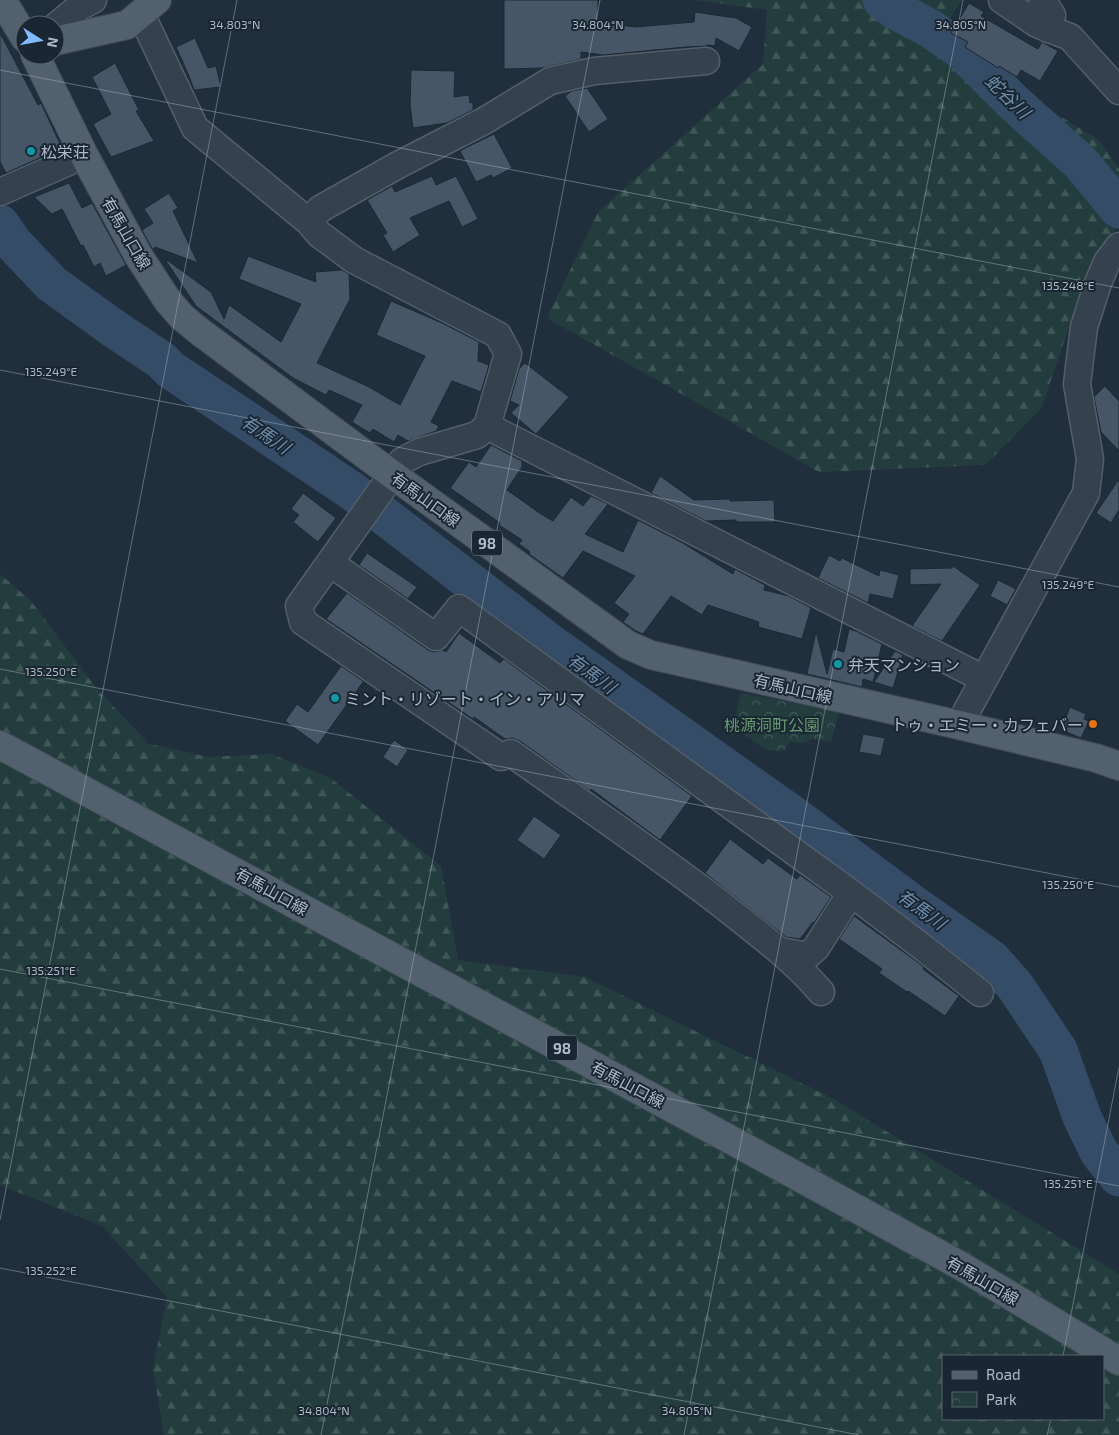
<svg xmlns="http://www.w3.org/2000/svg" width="1119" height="1435" font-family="'Exo 2','Noto Sans JP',sans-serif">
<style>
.forest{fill:url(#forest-firs);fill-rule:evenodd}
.park{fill:url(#park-crowns)}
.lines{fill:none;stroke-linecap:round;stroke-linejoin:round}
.river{stroke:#344c65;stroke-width:39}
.building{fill:#475666;stroke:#1c2833}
.minor-casing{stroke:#535e6a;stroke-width:29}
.major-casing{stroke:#3e4a55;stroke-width:30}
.minor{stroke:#35414d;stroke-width:26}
.major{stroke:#53606d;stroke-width:28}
.ticks{fill:none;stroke:#b0bbc8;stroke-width:1;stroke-opacity:0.45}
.culture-dot{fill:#0f9aa8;stroke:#1a2631;stroke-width:2}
.food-dot{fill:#e8710a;stroke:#1a2631;stroke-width:2}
.labels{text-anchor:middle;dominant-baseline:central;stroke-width:4;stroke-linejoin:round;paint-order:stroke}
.shield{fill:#1a2631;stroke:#838e9b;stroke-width:1}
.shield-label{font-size:15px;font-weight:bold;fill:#b0bbc8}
.poi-label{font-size:16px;fill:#b0bbc8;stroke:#1a2631;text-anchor:start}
.street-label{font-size:16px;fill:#b0bbc8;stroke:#1a2631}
.park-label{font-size:16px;fill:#669b6e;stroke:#1a2631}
.water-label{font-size:18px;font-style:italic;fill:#6f8fae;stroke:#1a2631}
.ticks-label{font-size:12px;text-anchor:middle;fill:#b0bbc8;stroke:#1a2631;stroke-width:4;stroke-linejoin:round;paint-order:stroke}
</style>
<defs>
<pattern id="forest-firs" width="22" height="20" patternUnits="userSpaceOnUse" patternTransform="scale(1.25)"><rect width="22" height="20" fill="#233d3e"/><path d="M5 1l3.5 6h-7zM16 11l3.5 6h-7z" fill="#405758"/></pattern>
<pattern id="park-crowns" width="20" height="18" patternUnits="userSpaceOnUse" patternTransform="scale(1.25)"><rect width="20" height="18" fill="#233d3e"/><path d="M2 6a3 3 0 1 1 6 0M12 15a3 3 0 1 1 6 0" fill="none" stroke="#405758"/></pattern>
</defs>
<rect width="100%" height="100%" fill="#212f3d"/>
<path class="forest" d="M 696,0 L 962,0 L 936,40 L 1099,140 L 1119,169 L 1119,222 L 1089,269 L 1041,409 L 985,465 L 819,472 L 547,318 L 598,212 L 763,64 L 767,10 Z
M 0,574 L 31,601 L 96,688 L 149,744 L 209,757 L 271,754 L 329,777 L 441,866 L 458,960 L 585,977 L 832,1098 L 1119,1274 L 1119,1435 L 164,1435 L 153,1368 L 167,1297 L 102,1226 L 0,1185 ZM 943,1356 L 1103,1356 L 1103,1419 L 943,1419 Z"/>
<path class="park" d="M 741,693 L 839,712 L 831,742 L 812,739 L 804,743 L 789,742 L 785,750 L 773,751 L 763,748 L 733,726 Z"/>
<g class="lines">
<path class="river" d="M 882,0 L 895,10 L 931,29 L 960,49 L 1013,102 L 1081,163 L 1119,209
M 0,224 L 13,243 L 52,284 L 113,328 L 161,360 L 171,370 L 352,491 L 551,644 L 794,816 L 918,908 L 991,959 L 1015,986 L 1058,1050 L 1082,1117 L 1099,1152 L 1119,1177"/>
</g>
<path class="building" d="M 504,0 L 598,0 L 598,22 L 635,27 L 694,22 L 695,12 L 736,18 L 752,27 L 739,51 L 716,38 L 715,46 L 707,45 L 707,46 L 686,47 L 603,55 L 581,52 L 581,59 L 543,68 L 504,69 Z
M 969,3 L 984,12 L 981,16 L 1038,49 L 1042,42 L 1058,51 L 1040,81 L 1021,70 L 1017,77 L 999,66 L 998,68 L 965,47 L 968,42 L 951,33 Z
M 0,33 L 38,105 L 41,103 L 62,148 L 6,173 L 0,162 Z
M 195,38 L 208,68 L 216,66 L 221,87 L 194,90 L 189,76 L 176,47 Z
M 115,63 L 139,110 L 136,111 L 154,141 L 111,157 L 93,124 L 111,114 L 92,77 Z
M 411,70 L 455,71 L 454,97 L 469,95 L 470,103 L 473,102 L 473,110 L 447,123 L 413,128 L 410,105 Z
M 587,88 L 608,119 L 589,132 L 565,96 L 572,91 Z
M 494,134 L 512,168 L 493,178 L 491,175 L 476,182 L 460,151 L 463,149 Z
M 432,176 L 436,185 L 456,176 L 478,219 L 462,227 L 449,201 L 410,218 L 420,235 L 393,252 L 383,235 L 387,233 L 367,200 L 392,186 L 395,192 Z
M 69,183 L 82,208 L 92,203 L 126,265 L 106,276 L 100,263 L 94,267 L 83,245 L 81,246 L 62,209 L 52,214 L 34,197 Z
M 169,193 L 178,208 L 173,211 L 198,263 L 155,247 L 153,250 L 142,230 L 153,223 L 144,209 Z
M 248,256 L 316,282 L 315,272 L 342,270 L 349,274 L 350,299 L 317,363 L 367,386 L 400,405 L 425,356 L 376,335 L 391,301 L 442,323 L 479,342 L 478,361 L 489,365 L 481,392 L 452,381 L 431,422 L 439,426 L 436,431 L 408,441 L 398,435 L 394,442 L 373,429 L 370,433 L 352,422 L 362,405 L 329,390 L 326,395 L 293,378 L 251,347 L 196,306 L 166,261 L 167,260 L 211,292 L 224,319 L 229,305 L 281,342 L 301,304 L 239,279 Z
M 525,363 L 569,397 L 536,434 L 511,413 L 519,405 L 510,401 L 519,369 Z
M 1105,386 L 1119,401 L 1119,451 L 1101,432 L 1094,397 Z
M 491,445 L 522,461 L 522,467 L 507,490 L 541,514 L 553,521 L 571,497 L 583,506 L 591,496 L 608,504 L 585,534 L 623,552 L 638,520 L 681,542 L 733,574 L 735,569 L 765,585 L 764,590 L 789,596 L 811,608 L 802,639 L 758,627 L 759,622 L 708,605 L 702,615 L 671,596 L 643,634 L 636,631 L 623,622 L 629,614 L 614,603 L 635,576 L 583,551 L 563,578 L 529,554 L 530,552 L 519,544 L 522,540 L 499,525 L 500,523 L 450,488 L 469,462 L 476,467 Z
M 660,476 L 694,500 L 730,499 L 730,501 L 774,500 L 775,522 L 736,522 L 736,520 L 706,521 L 651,493 Z
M 1119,479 L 1119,510 L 1111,523 L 1096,513 Z
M 303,493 L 336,518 L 318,542 L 293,522 L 299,515 L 291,509 Z
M 367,553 L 417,587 L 408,599 L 359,565 Z
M 829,555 L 840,561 L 842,558 L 879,576 L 880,570 L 899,575 L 893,599 L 870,594 L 868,603 L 818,578 Z
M 953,566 L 980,585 L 942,641 L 912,626 L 941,584 L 910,585 L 910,569 L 952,568 Z
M 998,580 L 1016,589 L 1007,605 L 990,596 Z
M 347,593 L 428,650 L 434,652 L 443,650 L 446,652 L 459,633 L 500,663 L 504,659 L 692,796 L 660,840 L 591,789 L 590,791 L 520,741 L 512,738 L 505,739 L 474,717 L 473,719 L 326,619 Z
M 849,629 L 856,631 L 882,644 L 873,682 L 863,679 L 862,687 L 807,674 L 816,631 L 827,674 L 833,649 L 844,652 Z
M 895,651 L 903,655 L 893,688 L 874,682 Z
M 341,666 L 378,691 L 377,692 L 363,682 L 318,745 L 285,721 L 297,704 L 308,712 Z
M 1070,707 L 1086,714 L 1084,719 L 1089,721 L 1081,738 L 1061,730 Z
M 863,734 L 885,738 L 881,756 L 859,752 Z
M 394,740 L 408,750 L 397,767 L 383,757 Z
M 534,816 L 561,835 L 544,859 L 517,840 Z
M 730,839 L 763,864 L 768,858 L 797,879 L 800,875 L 831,897 L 814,923 L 813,922 L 800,939 L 786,937 L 705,873 Z
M 854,916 L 916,961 L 924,967 L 923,969 L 959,996 L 945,1016 L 908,991 L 907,992 L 879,973 L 882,969 L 839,939 Z"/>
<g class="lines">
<defs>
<path id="minor" d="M 1002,0 L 1037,24 L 1070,37 L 1119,91
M 1042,0 L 1052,15 L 1048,29
M 141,14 L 195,128 L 309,222 L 319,234 L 354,260 L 498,335 L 508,354 L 487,426 L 477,435 L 419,452 L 402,461 L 299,606 L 303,622 L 501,757 L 511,753 C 581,803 652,851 721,904 C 756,932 792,958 821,992
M 55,27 L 79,7 L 93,0
M 0,192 L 84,155
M 309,222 L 320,209 L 398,165 L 484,121 L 550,81 L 594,71 L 706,61
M 487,426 L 984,679
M 330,563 L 436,637 L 459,608 L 851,893 L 925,949 L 980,993
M 959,725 L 1086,493 L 1090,459 L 1077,384 L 1084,327 L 1098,283 L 1107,262 L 1119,246
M 781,951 L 807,956 L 816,948 L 851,893"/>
<path id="major" d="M 2,0 L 25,38
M 55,41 L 127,25 L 157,0
M 35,55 L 84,155 L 138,255 L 168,301 L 182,317 L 199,331 L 375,462 L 628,645 L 651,655 L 959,725 L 1096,758 L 1119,766
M 0,745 L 744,1147 L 961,1266 L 1119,1361"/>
</defs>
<use href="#minor" class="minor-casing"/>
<use href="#major" class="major-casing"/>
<use href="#minor" class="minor"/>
<use href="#major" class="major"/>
</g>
<path class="ticks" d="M 0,70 L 1119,288M 0,370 L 1119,587M 0,669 L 1119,887M 0,969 L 1119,1186M 0,1220 L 237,0M 0,1268 L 859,1435M 1063,1356 L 1119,1067M 321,1435 L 600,0M 684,1435 L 963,0M 1047,1435 L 1051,1419"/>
<g class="culture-dot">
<circle cx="31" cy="151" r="5"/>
<circle cx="838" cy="664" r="5"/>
<circle cx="335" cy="698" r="5"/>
</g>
<circle class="food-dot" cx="1093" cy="724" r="5"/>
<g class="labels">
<g class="shield">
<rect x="472" y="530.5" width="30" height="25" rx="4"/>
<rect x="547" y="1035.5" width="30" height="25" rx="4"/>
</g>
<g class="shield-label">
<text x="487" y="543">98</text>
<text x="562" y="1048">98</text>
</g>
<g class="poi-label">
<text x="41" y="151">松栄荘</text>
<text x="848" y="664">弁天マンション</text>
<text x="345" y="698">ミント・リゾート・イン・アリマ</text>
<text x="1083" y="724" text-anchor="end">トゥ・エミー・カフェバー</text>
</g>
<g class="street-label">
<text transform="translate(127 233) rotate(60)">有馬山口線</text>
<text transform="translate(426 499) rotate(36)">有馬山口線</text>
<text transform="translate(793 688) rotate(13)">有馬山口線</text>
<text transform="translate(272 891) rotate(29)">有馬山口線</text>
<text transform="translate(628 1084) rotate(28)">有馬山口線</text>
<text transform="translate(983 1280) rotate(30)">有馬山口線</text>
</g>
<g class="park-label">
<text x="772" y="724">桃源洞町公園</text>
</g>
<g class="water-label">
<text transform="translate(1008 96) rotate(44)">蛇谷川</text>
<text transform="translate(266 434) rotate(34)">有馬川</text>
<text transform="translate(592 673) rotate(36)">有馬川</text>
<text transform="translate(922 909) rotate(36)">有馬川</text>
</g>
</g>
<g class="ticks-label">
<text x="235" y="29">34.803°N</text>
<text x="598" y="29">34.804°N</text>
<text x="961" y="29">34.805°N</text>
<text x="1068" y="290">135.248°E</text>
<text x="51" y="376">135.249°E</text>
<text x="1068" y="589">135.249°E</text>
<text x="51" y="676">135.250°E</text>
<text x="1068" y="889">135.250°E</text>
<text x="51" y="975">135.251°E</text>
<text x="1068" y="1188">135.251°E</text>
<text x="51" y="1275">135.252°E</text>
<text x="324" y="1415">34.804°N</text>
<text x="687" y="1415">34.805°N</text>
</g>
<rect x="942" y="1355" width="162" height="65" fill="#1a2631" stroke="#56626d"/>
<rect x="952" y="1371" width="25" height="8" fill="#53606d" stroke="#56626d"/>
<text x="986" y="1380" font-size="15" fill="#b0bbc8">Road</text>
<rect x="952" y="1392" width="25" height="15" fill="url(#park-crowns)" stroke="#56626d"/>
<text x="986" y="1405" font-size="15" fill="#b0bbc8">Park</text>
<g transform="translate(40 40) rotate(101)"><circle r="24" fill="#1a2631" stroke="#56626d"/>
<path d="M0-4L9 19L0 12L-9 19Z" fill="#7fbafe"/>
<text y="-8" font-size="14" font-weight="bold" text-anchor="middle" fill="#b0bbc8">N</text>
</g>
</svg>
